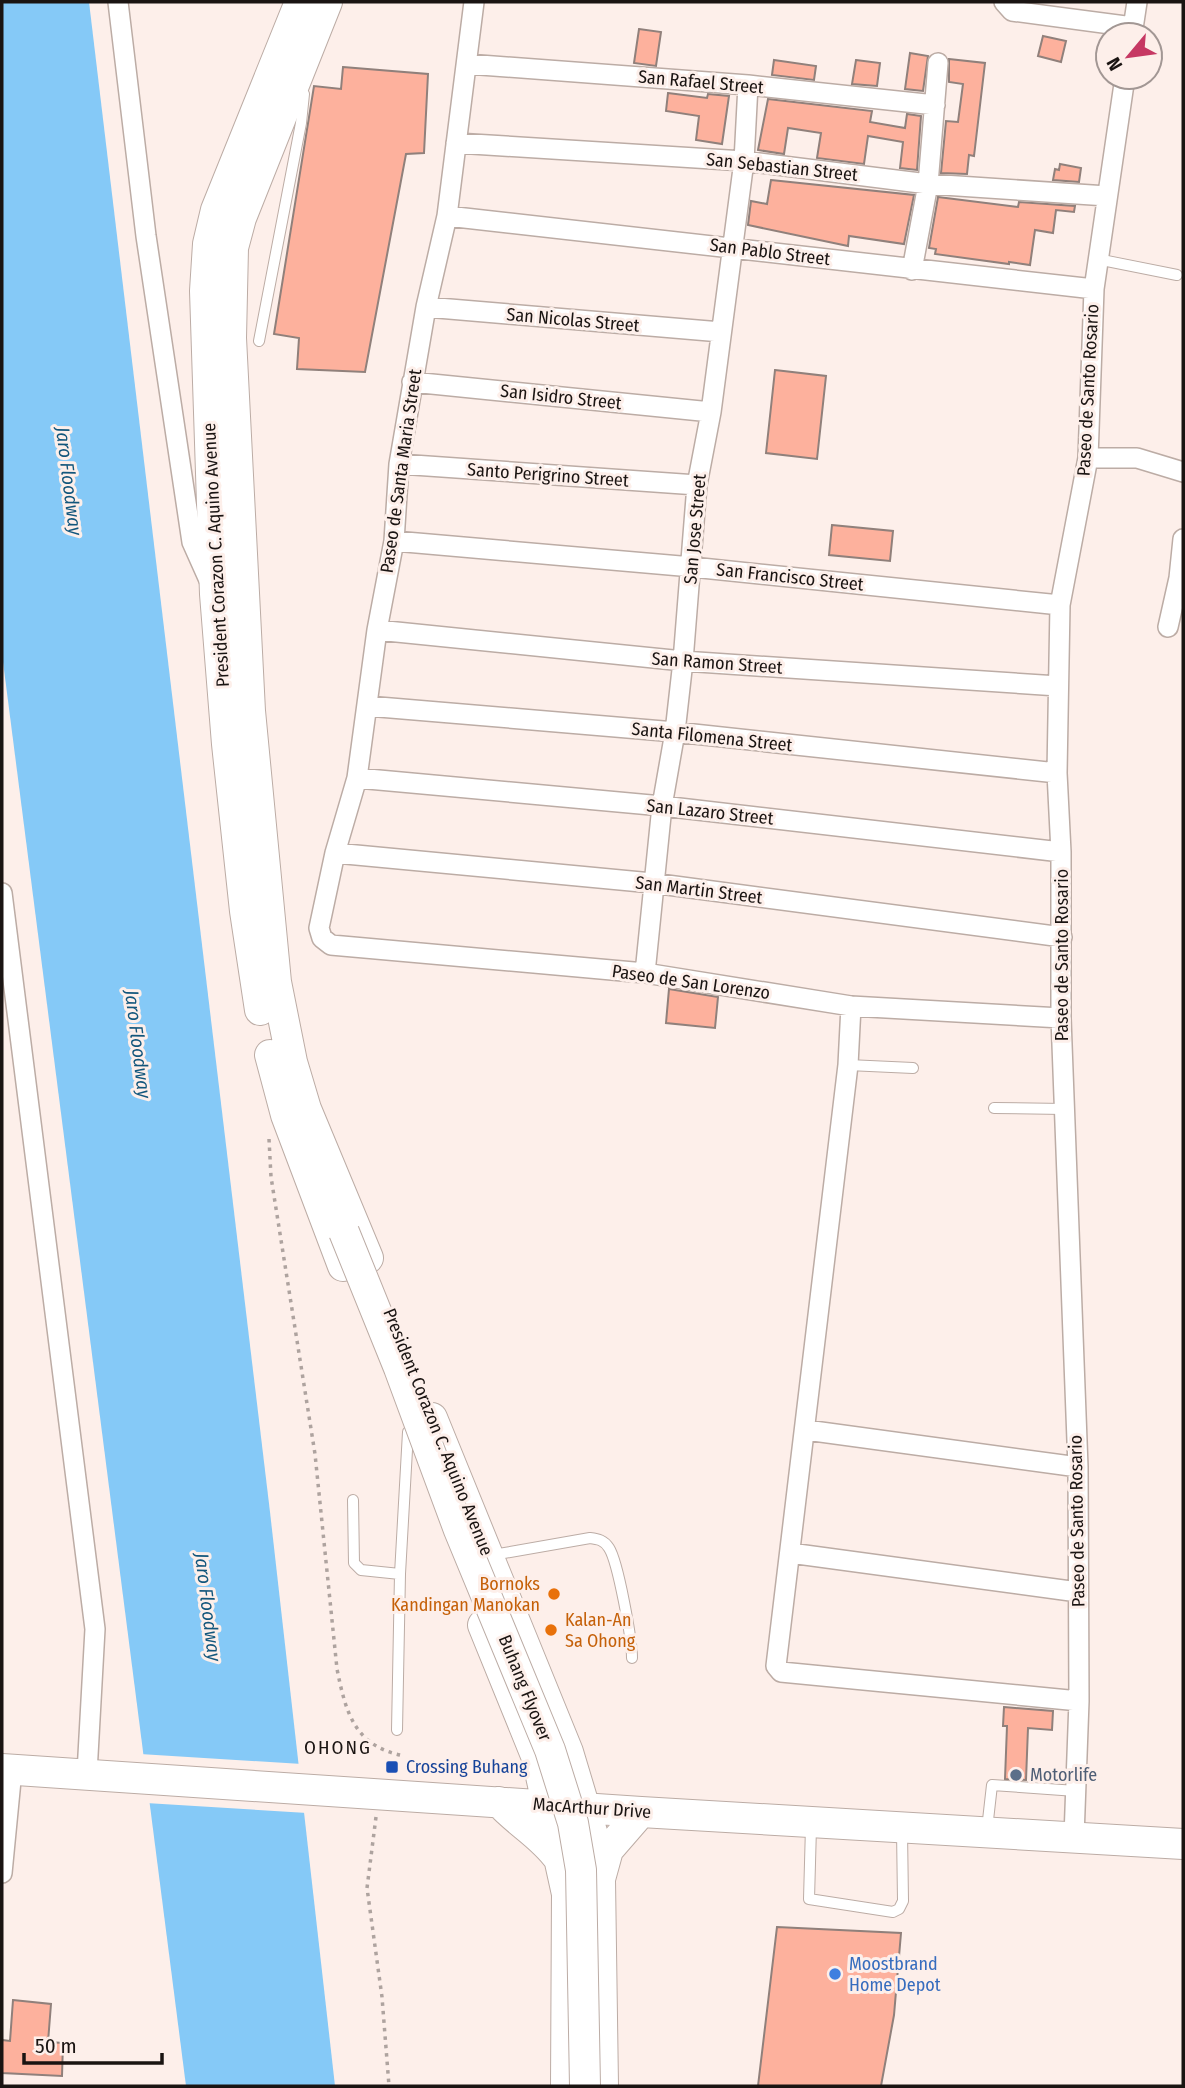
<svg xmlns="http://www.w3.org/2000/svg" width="1185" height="2088" font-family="'Fira Sans Condensed',sans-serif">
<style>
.water{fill:#85c9f7}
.pier{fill:#fdefea}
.building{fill:#fdb19d;stroke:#90807b;stroke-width:2}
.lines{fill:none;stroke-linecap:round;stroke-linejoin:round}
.service-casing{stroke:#bcaca5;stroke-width:12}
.minor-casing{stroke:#bcaca5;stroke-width:22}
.primary-casing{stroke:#bcaca5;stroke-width:32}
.path{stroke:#aea39f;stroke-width:3.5;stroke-dasharray:3.5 5;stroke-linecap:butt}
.service{stroke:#fff;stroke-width:10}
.minor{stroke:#fff;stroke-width:19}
.primary{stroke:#fff;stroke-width:30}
.primary-bridge-casing{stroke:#bcaca5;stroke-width:32;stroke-linecap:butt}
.primary-bridge{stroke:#fff;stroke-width:30}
.food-dot{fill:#e8710a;stroke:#fdefea;stroke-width:2.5}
.transit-dot{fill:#1a4fb4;stroke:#fdefea;stroke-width:2.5}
.service-dot{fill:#5c6f8a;stroke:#fdefea;stroke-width:2.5}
.shop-dot{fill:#3f7fe0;stroke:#fdefea;stroke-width:2.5}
.labels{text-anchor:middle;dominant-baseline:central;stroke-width:6;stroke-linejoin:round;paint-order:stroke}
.street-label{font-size:18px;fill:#1a1412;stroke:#fdefea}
.food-label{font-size:18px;fill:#c56008;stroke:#fdefea;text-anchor:end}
.transit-label{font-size:18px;fill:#164399;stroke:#fdefea;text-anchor:start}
.service-label{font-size:18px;fill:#4e5e75;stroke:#fdefea;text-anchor:start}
.shop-label{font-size:18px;fill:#366cbe;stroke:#fdefea;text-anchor:start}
.water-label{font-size:19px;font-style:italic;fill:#12567c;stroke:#fdefea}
.neighbourhood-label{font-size:19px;letter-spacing:2px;fill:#1a1412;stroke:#fdefea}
</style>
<rect width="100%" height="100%" fill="#fdefea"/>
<path class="water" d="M 2,2 L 89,2 L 270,1512 L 335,2086 L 186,2086 L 2,654 Z"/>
<path class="pier" d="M 140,1754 L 302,1764 L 307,1813 L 146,1803 Z"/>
<path class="building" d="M 639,29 L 661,32 L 656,66 L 634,63 Z
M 1043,36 L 1066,41 L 1061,62 L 1038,56 Z
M 910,53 L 928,56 L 923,91 L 905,89 Z
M 949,59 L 985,63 L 974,156 L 969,155 L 967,174 L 941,173 L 946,121 L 958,122 L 963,84 L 949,82 Z
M 774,60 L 816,66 L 814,80 L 772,75 Z
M 856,60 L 880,63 L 877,86 L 852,84 Z
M 343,67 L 428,74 L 424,153 L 406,154 L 365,372 L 297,369 L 299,338 L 274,334 L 314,86 L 341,89 Z
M 668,93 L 707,98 L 708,94 L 729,96 L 722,144 L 696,140 L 699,116 L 666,111 Z
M 768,99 L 872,111 L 870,122 L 905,128 L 907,114 L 921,116 L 917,170 L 900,168 L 903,142 L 868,136 L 864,164 L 817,158 L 821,133 L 788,128 L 784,154 L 758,150 Z
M 1060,164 L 1081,168 L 1079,182 L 1053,180 L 1055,169 L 1059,170 Z
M 771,180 L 914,195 L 904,244 L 849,236 L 848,246 L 748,225 L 751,201 L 767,204 Z
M 938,197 L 1018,207 L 1019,202 L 1075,206 L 1074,212 L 1056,210 L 1053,233 L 1035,230 L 1030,265 L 1009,262 L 1009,264 L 935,254 L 936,249 L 929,248 Z
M 775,370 L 826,376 L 817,459 L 766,453 Z
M 832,525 L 893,531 L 890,561 L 829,555 Z
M 669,989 L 718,997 L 715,1028 L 666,1023 Z
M 1004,1707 L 1053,1711 L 1052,1730 L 1028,1728 L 1026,1780 L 1005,1779 L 1007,1726 L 1003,1726 Z
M 777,1927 L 901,1933 L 894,2015 L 881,2086 L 758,2086 Z
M 13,2000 L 51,2004 L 48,2042 L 63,2043 L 62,2076 L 2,2073 L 2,2040 L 10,2041 Z"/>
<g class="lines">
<defs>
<path id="service" d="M 1097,259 L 1177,275
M 259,341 L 301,123 L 304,94 L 300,88
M 848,1065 L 913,1068
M 994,1108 L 1064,1109
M 353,1500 L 354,1563 L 361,1570 L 400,1574 L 408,1432
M 493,1555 L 590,1538 C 598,1539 604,1540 609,1548 C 618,1562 632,1639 632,1658
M 397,1730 L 400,1574
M 811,1827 L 809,1899 L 893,1912 L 899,1909 L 903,1901 L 902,1831
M 987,1829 L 992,1785 L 1076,1791"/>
<path id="minor" d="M 118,2 L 146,236 L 192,542 L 209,580
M 474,2 L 447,216 L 426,307 L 399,464 L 394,541 L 377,630 L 357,778 L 335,853 L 319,928 L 322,938 L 331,945 L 645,973 L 851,1006 L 1061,1018
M 1004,2 L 1012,11 L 1133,27
M 1132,35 L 1137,2
M 467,64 L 748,85 L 935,105
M 456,143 L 744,161 L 928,184 L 1107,196
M 447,216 L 1094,289
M 912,270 L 928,184 L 938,63
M 426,307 L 721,332
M 412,382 L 711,412
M 1088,458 L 1137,458 L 1183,472
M 399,464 L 697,485
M 1183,539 L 1179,578 L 1183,578
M 394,541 L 692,567 L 1060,605
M 1168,627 L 1179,578
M 377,630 L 683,661 L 1058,686
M 367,706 L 675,732 L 1057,773
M 357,778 L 662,806 L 1061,852
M 335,853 L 652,883 L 1062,937
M 2,893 L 95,1629 L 87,1773
M 645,973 L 662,806 L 675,732 L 683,661 L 697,485 L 711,412 L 744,161 L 748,85
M 851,1006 L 848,1065 L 776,1666 L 781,1672 L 1079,1701
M 806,1430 L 1078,1467
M 790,1553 L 1078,1592
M 1074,1837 L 1079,1701 L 1078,1467 L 1061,1018 L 1061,852 L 1057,773 L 1060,605 L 1088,458 L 1094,289 L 1125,77
M 2,1873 L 12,1770"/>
<path id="primary" d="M 327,2 L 241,218 L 233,248 L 231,338 L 250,711 L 276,982 L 292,1062 L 306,1109 L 368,1258
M 260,1010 L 245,911 L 227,744 L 215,594 L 205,291 L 208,244 L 216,210 L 300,2
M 270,1055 L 286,1115 L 343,1266
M 432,1418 L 568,1752 L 592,1832 L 600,1880 L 603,2086
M 483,1625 L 537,1758 L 567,1894 L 566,2086
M 2,1769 L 641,1812 L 1183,1844
M 499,1802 C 518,1823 542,1835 559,1859
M 600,1879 L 608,1850 L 641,1812"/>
</defs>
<use href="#service" class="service-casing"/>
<use href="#minor" class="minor-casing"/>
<use href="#primary" class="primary-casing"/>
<path class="path" d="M 269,1139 L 271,1177 L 315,1454 L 337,1669 C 346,1714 355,1747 405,1756
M 376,1817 L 367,1888 L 382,1997 L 389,2086"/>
<use href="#service" class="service"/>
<use href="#minor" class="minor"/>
<use href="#primary" class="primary"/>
<defs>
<path id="primary-bridge" d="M 344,1232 L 399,1368 L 459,1530 L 550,1750 L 573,1823 L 581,1870 L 585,2086"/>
</defs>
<use href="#primary-bridge" class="primary-bridge-casing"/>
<use href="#primary-bridge" class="primary-bridge"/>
</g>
<g class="food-dot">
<circle cx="554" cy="1594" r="7"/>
<circle cx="551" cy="1630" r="7"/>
</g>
<rect class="transit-dot" x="385" y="1760" width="14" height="14" rx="3.5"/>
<circle class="service-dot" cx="1016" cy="1775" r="7"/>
<circle class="shop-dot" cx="835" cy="1974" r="7"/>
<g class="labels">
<g class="street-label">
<text transform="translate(701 82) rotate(5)">San Rafael Street</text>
<text transform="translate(782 167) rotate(6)">San Sebastian Street</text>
<text transform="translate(770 252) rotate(7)">San Pablo Street</text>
<text transform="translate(573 320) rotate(5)">San Nicolas Street</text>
<text transform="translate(1088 390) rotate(-87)">Paseo de Santo Rosario</text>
<text transform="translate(561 397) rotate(6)">San Isidro Street</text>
<text transform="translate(401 471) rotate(-82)">Paseo de Santa Maria Street</text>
<text transform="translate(548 475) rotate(4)">Santo Perigrino Street</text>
<text transform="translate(695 529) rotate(-85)">San Jose Street</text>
<text transform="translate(216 555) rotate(-93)">President Corazon C. Aquino Avenue</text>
<text transform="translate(790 577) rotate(6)">San Francisco Street</text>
<text transform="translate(717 663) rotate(4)">San Ramon Street</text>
<text transform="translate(712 737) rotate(6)">Santa Filomena Street</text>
<text transform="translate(710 812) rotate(6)">San Lazaro Street</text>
<text transform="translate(699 890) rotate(7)">San Martin Street</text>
<text transform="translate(1062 955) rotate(-90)">Paseo de Santo Rosario</text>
<text transform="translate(691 982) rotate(8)">Paseo de San Lorenzo</text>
<text transform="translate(438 1432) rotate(68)">President Corazon C. Aquino Avenue</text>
<text transform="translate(1077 1521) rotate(-91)">Paseo de Santo Rosario</text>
<text transform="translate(525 1688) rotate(68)">Buhang Flyover</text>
<text transform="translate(592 1808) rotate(4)">MacArthur Drive</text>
</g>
<g class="food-label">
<text x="540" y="1584">Bornoks<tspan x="540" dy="21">Kandingan Manokan</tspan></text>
<text x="565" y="1620" text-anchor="start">Kalan-An<tspan x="565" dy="21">Sa Ohong</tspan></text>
</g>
<g class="transit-label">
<text x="406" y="1767">Crossing Buhang</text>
</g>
<g class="service-label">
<text x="1030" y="1775">Motorlife</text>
</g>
<g class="shop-label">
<text x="849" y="1964">Moostbrand<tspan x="849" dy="21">Home Depot</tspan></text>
</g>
<g class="water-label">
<text transform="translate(69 481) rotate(83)">Jaro Floodway</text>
<text transform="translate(138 1044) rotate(83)">Jaro Floodway</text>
<text transform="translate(208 1607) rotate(83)">Jaro Floodway</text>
</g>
<g class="neighbourhood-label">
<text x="338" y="1747">OHONG</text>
</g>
</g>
<rect width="1185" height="2088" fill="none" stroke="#1a1412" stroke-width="7"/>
<g transform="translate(1129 56) rotate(241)"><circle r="33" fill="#fdefea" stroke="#a29794" stroke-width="2"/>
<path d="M0-5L12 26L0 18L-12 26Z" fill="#c63863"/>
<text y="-10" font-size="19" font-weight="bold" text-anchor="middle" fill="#1a1412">N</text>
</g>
<path d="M24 2053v10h138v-10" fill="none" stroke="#1a1412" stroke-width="3.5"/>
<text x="35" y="2053" font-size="21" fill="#1a1412" stroke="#fdefea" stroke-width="5" paint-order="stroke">50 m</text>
</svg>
